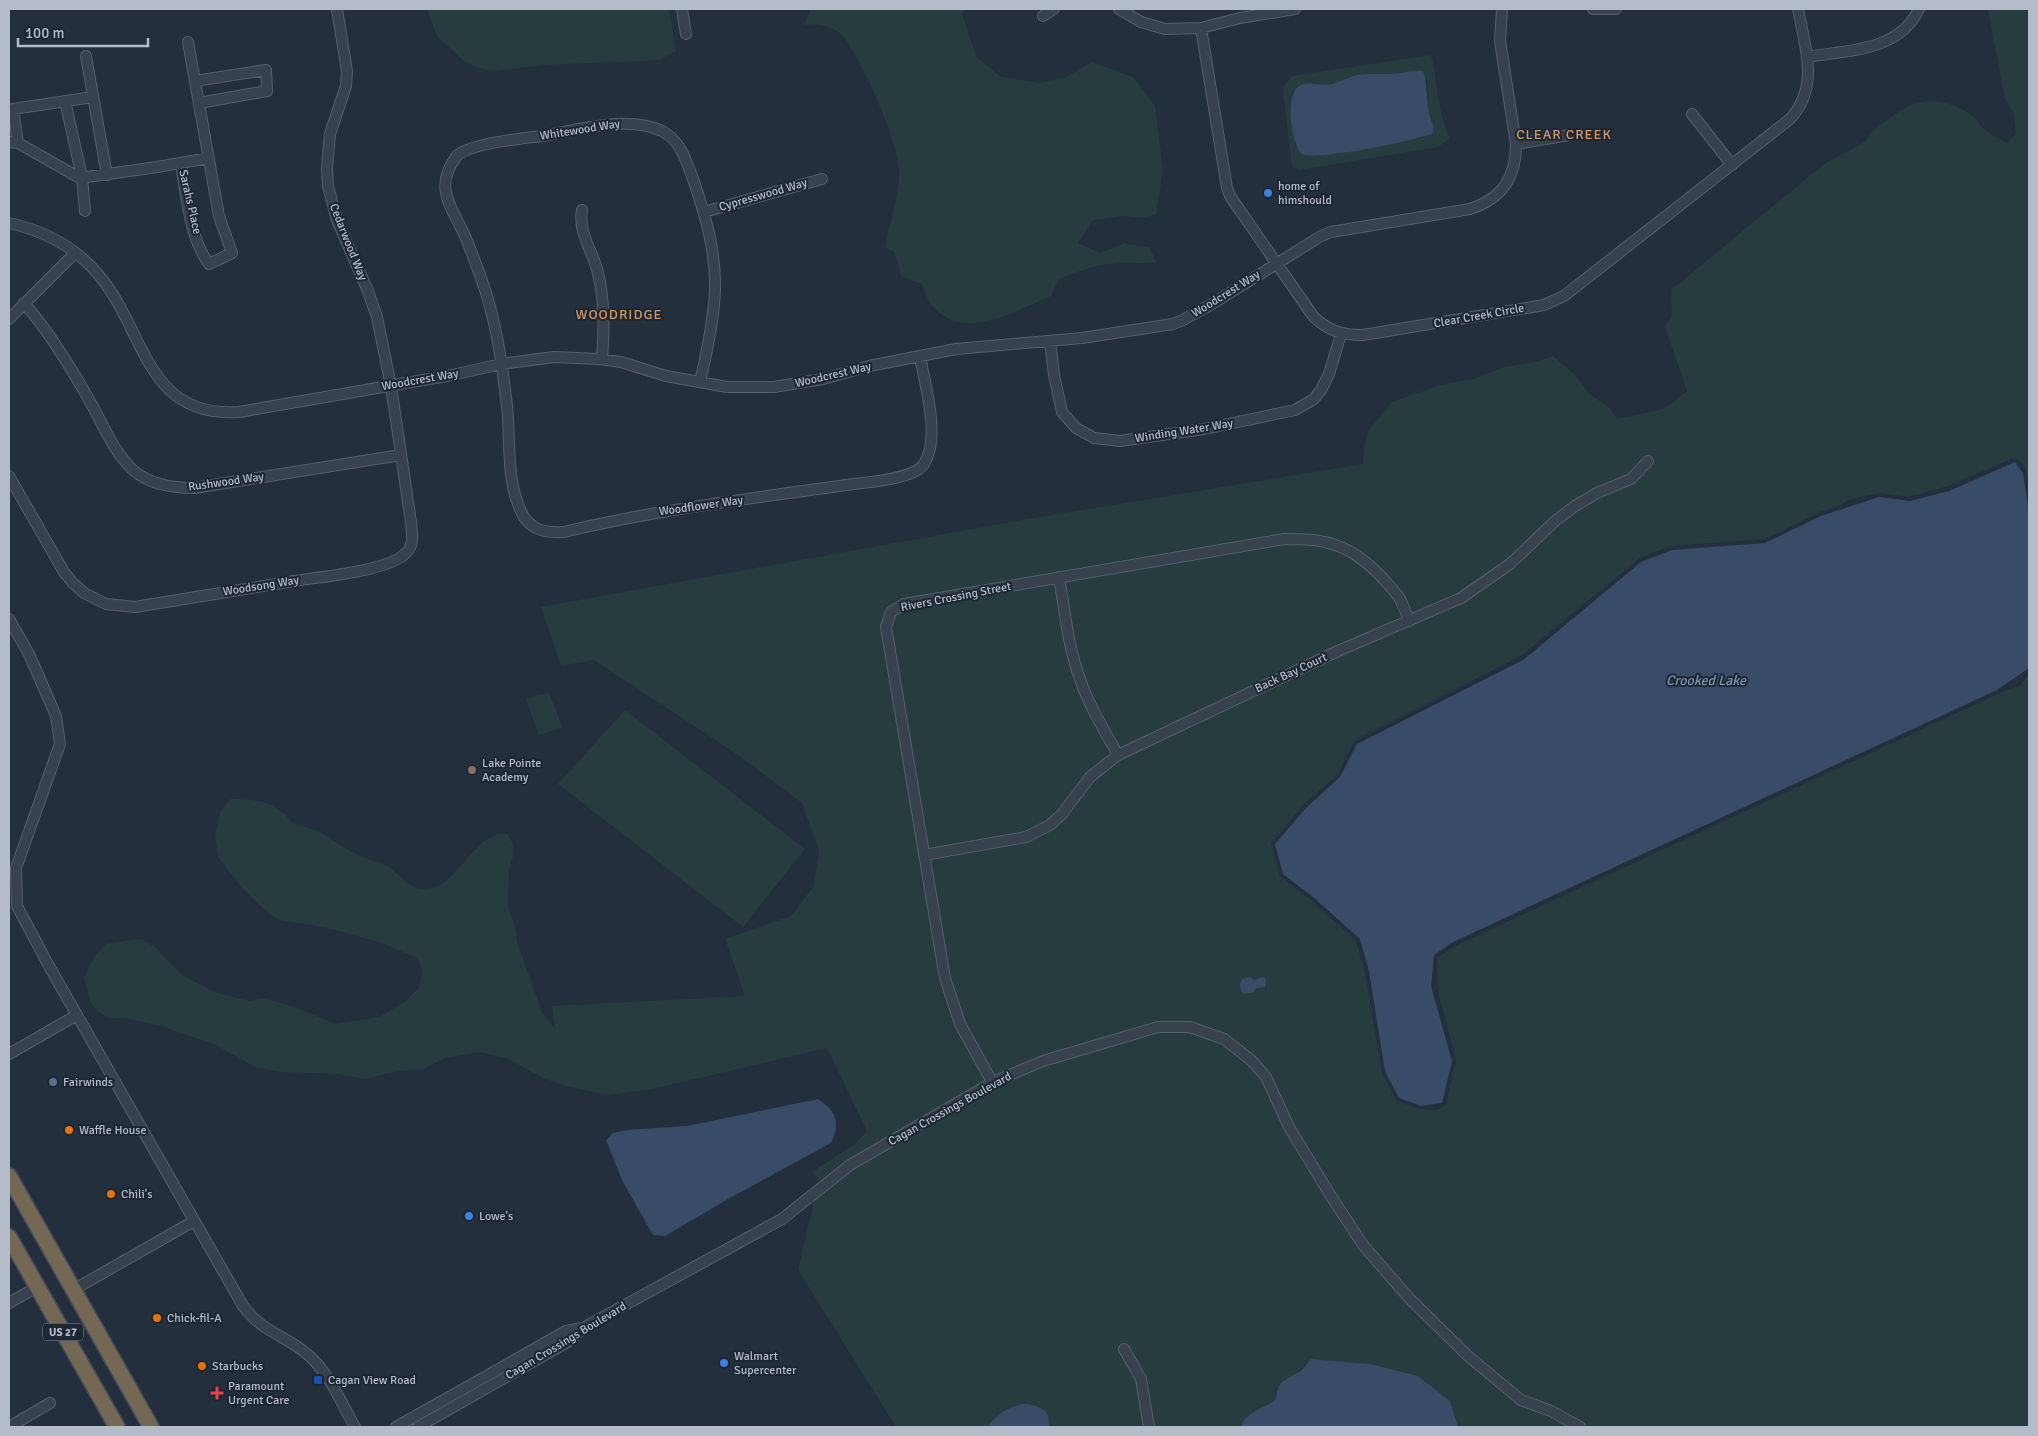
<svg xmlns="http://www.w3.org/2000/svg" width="2038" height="1436" font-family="Signika,sans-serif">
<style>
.green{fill:#263c3f;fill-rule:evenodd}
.water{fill:#394c67}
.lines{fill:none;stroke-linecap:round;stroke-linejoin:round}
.minor-casing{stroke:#565f6c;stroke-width:12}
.highway-casing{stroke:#434c59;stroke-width:18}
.minor{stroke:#38414e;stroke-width:10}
.highway{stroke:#746855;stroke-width:15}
.shop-dot{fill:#3f7fe0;stroke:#1d2633;stroke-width:2}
.education-dot{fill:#8d6e63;stroke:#1d2633;stroke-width:2}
.service-dot{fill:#5c6f8a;stroke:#1d2633;stroke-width:2}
.food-dot{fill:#e8710a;stroke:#1d2633;stroke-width:2}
.transit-dot{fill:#1a4fb4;stroke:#1d2633;stroke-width:2}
.health-dot{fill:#e0444e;stroke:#1d2633;stroke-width:2}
.labels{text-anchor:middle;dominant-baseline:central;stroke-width:4;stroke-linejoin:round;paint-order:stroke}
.shield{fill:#1d2633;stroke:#878f9c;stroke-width:1}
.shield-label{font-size:11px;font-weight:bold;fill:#b4bcc9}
.street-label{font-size:12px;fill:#b4bcc9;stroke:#1d2633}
.poi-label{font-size:12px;fill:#b4bcc9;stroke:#1d2633;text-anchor:start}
.neighbourhood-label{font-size:14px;letter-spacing:1px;fill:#d59563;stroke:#1d2633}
.water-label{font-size:14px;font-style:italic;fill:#7c92b1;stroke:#1d2633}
</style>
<rect width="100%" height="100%" fill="#242f3e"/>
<path class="green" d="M 427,9 L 669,9 L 676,51 L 659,60 L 544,65 L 495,71 L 478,68 L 464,61 L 437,36 Z
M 811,9 L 965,9 L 962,14 L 977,58 L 1001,77 L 1039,83 L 1066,77 L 1093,62 L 1133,77 L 1155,106 L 1163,170 L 1156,214 L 1143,218 L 1122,216 L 1093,220 L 1078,243 L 1100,253 L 1125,243 L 1150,248 L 1156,262 C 1143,264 1131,262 1117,263 C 1095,265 1078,271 1058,280 L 1051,296 C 1016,310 962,344 932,305 C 927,300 925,290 922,284 L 901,276 L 895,253 L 885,247 C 889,221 901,196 899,169 C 898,141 861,58 843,36 C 835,27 816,22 804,25 Z
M 1988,9 L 2029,9 L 2029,487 C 2028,476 2025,461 2014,458 L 1948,486 L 1909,497 L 1880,493 L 1848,500 L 1841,505 L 1820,512 L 1765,539 L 1671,546 L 1640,558 L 1521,656 L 1355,740 L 1337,775 L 1303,805 L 1271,844 L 1280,876 L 1311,900 L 1356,941 L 1365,972 L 1382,1073 L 1397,1101 C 1410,1106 1435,1117 1446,1104 L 1456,1060 L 1439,996 L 1437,958 L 1455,946 L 2002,692 L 2019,686 L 2029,675 L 2029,1427 L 1458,1427 L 1450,1401 L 1418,1376 L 1370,1364 L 1311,1359 C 1301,1371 1288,1378 1277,1389 L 1276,1399 C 1265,1409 1245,1411 1241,1427 L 1049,1427 L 1050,1418 L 987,1427 L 896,1427 L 798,1270 L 819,1180 L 812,1172 L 855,1144 L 867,1131 L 827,1048 L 653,1089 L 607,1095 L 567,1086 L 545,1079 L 508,1059 L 481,1052 L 445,1058 L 423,1069 L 397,1071 L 365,1079 L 338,1074 L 282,1072 L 255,1067 L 216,1045 L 161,1026 L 124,1018 L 109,1018 L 97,1011 L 90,1001 L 84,978 L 94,957 L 106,944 L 137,939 L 143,940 L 155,947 L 182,975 L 214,992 L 249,1001 L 264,998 L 297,1008 L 335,1024 L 379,1017 L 403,1003 L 419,988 L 422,972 L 420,962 L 415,957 L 379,942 L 323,927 L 279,920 L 267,912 L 242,888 L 218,857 L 215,835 L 220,812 L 231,799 C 249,799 268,800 282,812 C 286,815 289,820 293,823 C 299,826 308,827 315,830 C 330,837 343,848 358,855 C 368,860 381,862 390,868 C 401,875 407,887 421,889 C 457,894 473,829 507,834 L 512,842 L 514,853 L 509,869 L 508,906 L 515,927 L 517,942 L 542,1012 L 555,1029 L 552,1006 L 745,996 L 725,939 L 791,916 L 814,886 L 819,851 L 802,803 L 738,755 L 594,660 L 561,666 L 541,607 L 1027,519 L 1363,464 L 1364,448 L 1369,430 L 1392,402 L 1440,385 L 1474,379 L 1504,367 L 1536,362 L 1553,356 L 1576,376 L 1589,394 L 1610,408 L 1617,419 L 1664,409 L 1687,391 L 1665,327 L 1672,316 L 1671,290 L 1824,164 L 1866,141 C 1869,130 1881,125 1890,118 C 1918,96 1942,96 1971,115 C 1975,117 1978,122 1981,126 C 1989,134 1998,138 2007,143 L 2016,134 L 2013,112 L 2005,99 Z
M 1431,55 C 1438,82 1437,112 1450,138 L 1438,147 L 1300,170 L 1292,167 L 1283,88 L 1292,76 ZM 1410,71 L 1427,81 L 1429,111 L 1433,121 L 1424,137 L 1360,150 L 1295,147 C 1296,132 1287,106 1292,93 C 1298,78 1319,87 1331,84 C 1340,83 1348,77 1356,75 C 1374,72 1392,76 1410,71 Z
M 549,692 L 562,727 L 539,735 L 526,699 Z
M 625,710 L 805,849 L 743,927 L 558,784 Z"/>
<path class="water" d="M 1410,71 L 1423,71 C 1428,84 1426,99 1429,112 C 1431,120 1434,125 1433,133 C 1416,141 1315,161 1302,154 C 1293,149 1282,91 1301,85 C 1311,82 1321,86 1332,84 C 1340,82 1348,77 1357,75 C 1375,72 1392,76 1410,71 Z
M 2015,462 L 2023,473 L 2029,513 L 2029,668 L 1997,690 L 1453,942 L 1434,955 L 1431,986 L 1452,1061 L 1442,1103 L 1421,1106 L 1399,1098 L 1385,1071 L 1369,971 L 1360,939 L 1313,897 L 1283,874 L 1275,844 L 1306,808 L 1340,777 L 1357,744 L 1523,660 L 1641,562 L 1672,550 L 1765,543 L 1821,516 L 1879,497 L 1910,501 L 1949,491 Z
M 1250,977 L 1254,980 L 1263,977 L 1266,980 L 1265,987 L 1256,988 L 1254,992 L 1245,994 L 1241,991 L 1240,984 L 1242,979 Z
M 818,1099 C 836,1111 841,1122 831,1143 L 728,1199 L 665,1236 L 653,1235 L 622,1180 L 606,1140 L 613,1133 L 627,1130 L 687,1126 Z
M 1311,1359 L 1370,1364 L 1418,1376 L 1450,1401 L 1458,1427 L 1241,1427 C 1245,1411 1265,1409 1276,1399 C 1278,1381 1282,1382 1297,1373 C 1303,1370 1307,1364 1311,1359 Z
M 1026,1404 C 1041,1406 1051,1410 1049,1427 L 987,1427 C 998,1414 1009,1405 1026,1404 Z"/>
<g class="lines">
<defs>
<path id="minor" d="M 682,9 L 686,34
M 1119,9 L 1141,22 L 1165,29 L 1201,28 L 1240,18 L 1295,9
M 1593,9 L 1616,9
M 1043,16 L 1054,9
M 1201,28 L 1227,188 L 1230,196 L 1313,316 C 1328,331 1342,335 1363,335 L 1544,305 L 1564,296 L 1790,119 C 1820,86 1805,48 1798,9
M 86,56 L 107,175
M 1807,57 C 1847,50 1899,52 1919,9
M 195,81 L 266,70 L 267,91 L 199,103
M 65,101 L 82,177 L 85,211
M 1692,114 L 1732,165
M 9,142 L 18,143 L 78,177 L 87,177 L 157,167 L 209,158
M 18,143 L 13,109 L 93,97
M 1516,144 L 1569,135
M 181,163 C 186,194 190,239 209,264 L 232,253 L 219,216 L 188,42
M 582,210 C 578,235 593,250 598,273 C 605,302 604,330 602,359
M 704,212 L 822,179
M 9,223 C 45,231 79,249 102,279 C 146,335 147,418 239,412 L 452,375 L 501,364 L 554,357 L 599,359 L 621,362 L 666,376 L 727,387 L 774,387 L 823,379 L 869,366 L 956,349 L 1082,338 L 1173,324 L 1183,320 L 1212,304 L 1321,236 L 1331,232 L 1470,209 C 1503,198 1516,177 1516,144 L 1500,41 L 1502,9
M 24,303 C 51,334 72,369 92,405 C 104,427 114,452 133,470 C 150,485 173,488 194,488 L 401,455
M 9,319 L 75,253
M 1050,341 L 1054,375 L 1062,412 L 1076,428 L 1094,438 L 1120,441 L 1204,429 L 1295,410 L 1314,399 L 1321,390 L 1329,374 L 1341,334
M 700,382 C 707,352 714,320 715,289 C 716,251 705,214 693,179 C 686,160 680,140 662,131 C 628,115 577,130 542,136 C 524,138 466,144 456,157 C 433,188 452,207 465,236 C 471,250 476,264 481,278 C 496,319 502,363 507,406 C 511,442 505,484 524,517 C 533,531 548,533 564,532 C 659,509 756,498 853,484 C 870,482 914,479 924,464 C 941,437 925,386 920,356
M 9,476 L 64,572 L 72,582 L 84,593 L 106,604 L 135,607 C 188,598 241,590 294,581 C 319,577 387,571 405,554 C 415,545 412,535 411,522 L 391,386 L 377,317 L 368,291 L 337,220 L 328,186 L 327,169 L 330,134 L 346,86 L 347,71 L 337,9
M 1059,577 C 1065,611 1068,647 1080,679 C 1089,706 1104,730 1118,755
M 9,619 L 29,654 L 56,716 L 60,744 L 16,868 L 17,906 L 49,966 L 243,1306 C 263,1333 284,1334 307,1354 C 329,1372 341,1403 355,1427
M 924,855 L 1026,837 L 1050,825 L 1062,814 L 1090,777 L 1118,755 L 1338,651 L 1461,598 L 1510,564 L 1555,521 L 1575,506 L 1597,493 L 1631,479 L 1648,461
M 9,1054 L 77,1015
M 992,1082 L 960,1024 L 945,978 L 886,627 L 891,612 L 904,604 L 1284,539 C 1302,539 1318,539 1335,545 C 1359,552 1383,577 1398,596 C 1403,603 1406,613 1409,621
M 73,1290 L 194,1221
M 9,1303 L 37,1287
M 1124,1349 L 1141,1379 L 1149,1427
M 9,1427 L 50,1403
M 396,1427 L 566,1331 L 583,1328
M 418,1427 L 571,1340 L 583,1328 L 782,1219 L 850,1165 L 995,1081 L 1043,1061 L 1158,1027 L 1190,1027 L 1224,1039 L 1251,1060 L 1266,1077 L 1289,1127 L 1329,1193 L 1363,1245 L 1409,1298 L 1468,1356 L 1521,1400 L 1551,1411 L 1580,1427"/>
<path id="highway" d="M 9,1176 L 151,1427
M 9,1237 L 117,1427"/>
</defs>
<use href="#minor" class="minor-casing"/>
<use href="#highway" class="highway-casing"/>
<use href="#minor" class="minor"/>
<use href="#highway" class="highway"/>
</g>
<g class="shop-dot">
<circle cx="1268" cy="193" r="5"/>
<circle cx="469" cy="1216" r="5"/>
<circle cx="724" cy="1363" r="5"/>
</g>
<circle class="education-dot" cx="472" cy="770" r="5"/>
<circle class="service-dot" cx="53" cy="1082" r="5"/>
<g class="food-dot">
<circle cx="69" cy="1130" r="5"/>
<circle cx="111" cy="1194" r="5"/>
<circle cx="157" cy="1318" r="5"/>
<circle cx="202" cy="1366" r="5"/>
</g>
<rect class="transit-dot" x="313" y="1375" width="10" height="10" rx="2.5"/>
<path class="health-dot" d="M214.5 1385.5h5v5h5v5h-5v5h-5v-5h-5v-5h5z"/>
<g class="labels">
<rect class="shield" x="43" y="1323.5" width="40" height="17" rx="4"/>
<g class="shield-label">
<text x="63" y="1332">US 27</text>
</g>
<g class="street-label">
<text transform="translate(580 130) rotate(-9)">Whitewood Way</text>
<text transform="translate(763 195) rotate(-16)">Cypresswood Way</text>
<text transform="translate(190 202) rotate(77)">Sarahs Place</text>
<text transform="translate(348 242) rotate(68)">Cedarwood Way</text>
<text transform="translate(1226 294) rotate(-32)">Woodcrest Way</text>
<text transform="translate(1479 316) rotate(-10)">Clear Creek Circle</text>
<text transform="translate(833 375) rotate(-13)">Woodcrest Way</text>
<text transform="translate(420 380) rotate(-10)">Woodcrest Way</text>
<text transform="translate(1184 431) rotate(-9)">Winding Water Way</text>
<text transform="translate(226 482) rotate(-8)">Rushwood Way</text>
<text transform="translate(701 506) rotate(-8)">Woodflower Way</text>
<text transform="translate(261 586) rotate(-9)">Woodsong Way</text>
<text transform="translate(956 597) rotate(-11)">Rivers Crossing Street</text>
<text transform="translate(1291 673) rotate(-25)">Back Bay Court</text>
<text transform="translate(950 1109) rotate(-29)">Cagan Crossings Boulevard</text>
<text transform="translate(566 1341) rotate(-31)">Cagan Crossings Boulevard</text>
</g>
<g class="poi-label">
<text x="1278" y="186">home of<tspan x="1278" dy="14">himshould</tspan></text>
<text x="482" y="763">Lake Pointe<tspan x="482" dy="14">Academy</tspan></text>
<text x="63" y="1082">Fairwinds</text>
<text x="79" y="1130">Waffle House</text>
<text x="121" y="1194">Chili's</text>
<text x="479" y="1216">Lowe's</text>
<text x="167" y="1318">Chick-fil-A</text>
<text x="734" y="1356">Walmart<tspan x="734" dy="14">Supercenter</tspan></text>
<text x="212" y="1366">Starbucks</text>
<text x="328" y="1380">Cagan View Road</text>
<text x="228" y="1386">Paramount<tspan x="228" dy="14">Urgent Care</tspan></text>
</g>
<g class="neighbourhood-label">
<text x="1564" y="134">CLEAR CREEK</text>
<text x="619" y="314">WOODRIDGE</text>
</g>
<g class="water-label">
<text x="1706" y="680">Crooked Lake</text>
</g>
</g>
<rect width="2038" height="1436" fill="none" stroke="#b4bcc9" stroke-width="20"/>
<path d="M18 38v8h130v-8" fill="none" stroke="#b4bcc9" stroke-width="2.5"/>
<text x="25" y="38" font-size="15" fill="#b4bcc9" stroke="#1d2633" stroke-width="4" paint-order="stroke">100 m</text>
</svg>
